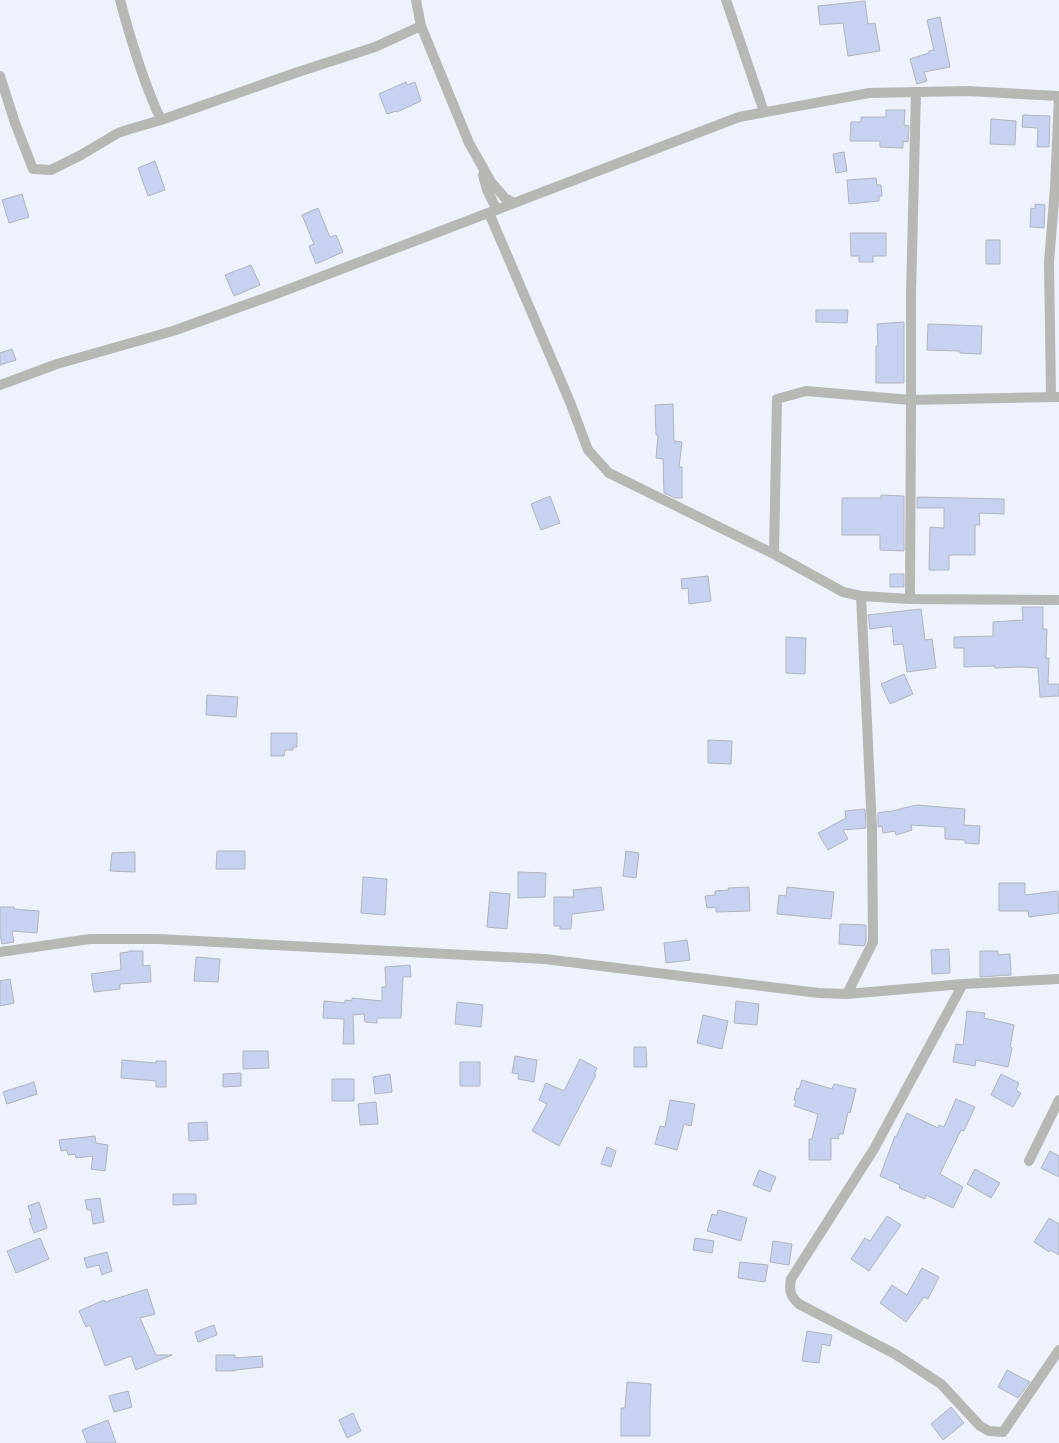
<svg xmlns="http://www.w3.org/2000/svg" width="1059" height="1443" font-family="Mulish,sans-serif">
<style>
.building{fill:#c7d2f1;stroke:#b0b4be}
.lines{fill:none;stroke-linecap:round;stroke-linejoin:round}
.minor{stroke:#b5b8b3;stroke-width:10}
</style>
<rect width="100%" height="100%" fill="#eef2fd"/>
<path class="building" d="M 865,1 L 868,24 L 875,23 L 880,51 L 848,56 L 843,23 L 820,25 L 818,6 Z
M 940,17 L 950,67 L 924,72 L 927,81 L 917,84 L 910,59 L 929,53 L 929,51 L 934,50 L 927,20 Z
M 406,82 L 407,85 L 415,82 L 421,101 L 397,112 L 396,111 L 387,114 L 379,94 Z
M 886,110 L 905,110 L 904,125 L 909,126 L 908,142 L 903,141 L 903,148 L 880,147 L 880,141 L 850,141 L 851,122 L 861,122 L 861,117 L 886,117 Z
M 1023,115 L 1050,116 L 1049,147 L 1037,147 L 1038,128 L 1022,127 Z
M 991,119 L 1016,121 L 1015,145 L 990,144 Z
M 844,152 L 847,171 L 836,173 L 833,154 Z
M 155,161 L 165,190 L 148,196 L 138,168 Z
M 876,178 L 877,185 L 881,185 L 882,196 L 879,196 L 879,201 L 849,204 L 847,180 Z
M 22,194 L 29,217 L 9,223 L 2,200 Z
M 1035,204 L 1045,205 L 1044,228 L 1030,227 L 1031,208 L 1035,209 Z
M 318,208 L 330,237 L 336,235 L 343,252 L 316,264 L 309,246 L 314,244 L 302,215 Z
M 850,233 L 886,233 L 886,256 L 873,256 L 873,262 L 859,262 L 859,256 L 851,256 Z
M 986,240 L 1000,240 L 1000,264 L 986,264 Z
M 251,265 L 260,285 L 234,296 L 225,275 Z
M 816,310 L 848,310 L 847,323 L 816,322 Z
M 904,322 L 904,383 L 876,383 L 876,346 L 878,346 L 877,324 Z
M 928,324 L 982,326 L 981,354 L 960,353 L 960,351 L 927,350 Z
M 12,349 L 16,360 L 0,365 L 0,353 Z
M 673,404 L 674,441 L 682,442 L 679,467 L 682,467 L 682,498 L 675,498 L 664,493 L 663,459 L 656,458 L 658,435 L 656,435 L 655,405 Z
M 881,495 L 904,496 L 904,551 L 880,550 L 880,535 L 842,535 L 842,498 L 881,498 Z
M 550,496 L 560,523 L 541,530 L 531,504 Z
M 917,497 L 1004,499 L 1004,514 L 979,513 L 980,525 L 975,525 L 975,555 L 949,555 L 949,570 L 929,570 L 930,527 L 944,528 L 944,508 L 917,508 Z
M 890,574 L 904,574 L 904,587 L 890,587 Z
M 708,576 L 711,601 L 689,604 L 688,588 L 682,589 L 681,579 Z
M 1022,607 L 1043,607 L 1043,629 L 1047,629 L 1046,658 L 1049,658 L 1048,684 L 1059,684 L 1059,696 L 1040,697 L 1038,668 L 1020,667 L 995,668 L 995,666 L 964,667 L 964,648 L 954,648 L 954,637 L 993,636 L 993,622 L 1023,620 Z
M 921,609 L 925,640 L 932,639 L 936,668 L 907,672 L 903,644 L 894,645 L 892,626 L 870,629 L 868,615 Z
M 786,637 L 806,638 L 805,674 L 786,673 Z
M 904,674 L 913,694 L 890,704 L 881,684 Z
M 207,695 L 238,697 L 236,717 L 206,715 Z
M 271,733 L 297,733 L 297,747 L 293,747 L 293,750 L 285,750 L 284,756 L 271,756 Z
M 708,740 L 732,741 L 731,764 L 708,763 Z
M 916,805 L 965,809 L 964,825 L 980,826 L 979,844 L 965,843 L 965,840 L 945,839 L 945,827 L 911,825 L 912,830 L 896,835 L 895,831 L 883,833 L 882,826 L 878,827 L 878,813 L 888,811 L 888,812 Z
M 865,809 L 866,828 L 843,830 L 848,839 L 828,850 L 818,833 L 846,818 L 845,811 Z
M 217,851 L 245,851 L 245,869 L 216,869 Z
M 626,851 L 639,853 L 636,878 L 623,876 Z
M 135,852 L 135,872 L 110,871 L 112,853 Z
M 518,872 L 546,873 L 545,897 L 518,898 Z
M 363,877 L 387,879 L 385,915 L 361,913 Z
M 999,883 L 1025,883 L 1025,895 L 1058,891 L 1059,913 L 1029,917 L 1028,911 L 999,911 Z
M 601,887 L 604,910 L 572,914 L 571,929 L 560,929 L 560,926 L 554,926 L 554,897 L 574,897 L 573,890 Z
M 749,887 L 750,911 L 716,912 L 716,907 L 707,908 L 705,896 L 715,895 L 715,891 L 729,890 L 728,888 Z
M 787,887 L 834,892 L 831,919 L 777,914 L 779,895 L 786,896 Z
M 490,892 L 510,894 L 507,929 L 487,927 Z
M 0,907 L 14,907 L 14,909 L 39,911 L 37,933 L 12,931 L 14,942 L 2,944 L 0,935 Z
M 840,924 L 866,925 L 866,941 L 864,946 L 839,944 Z
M 687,940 L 690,960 L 666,963 L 664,943 Z
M 949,949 L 950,973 L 932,974 L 931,950 Z
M 129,951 L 143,951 L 143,966 L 150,965 L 151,982 L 120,984 L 120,989 L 94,992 L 91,974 L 121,970 L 120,953 L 129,952 Z
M 980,951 L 998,951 L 998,955 L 1010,954 L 1011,975 L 980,977 Z
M 196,957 L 220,959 L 218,982 L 194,981 Z
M 410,965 L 411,977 L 403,977 L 401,1018 L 377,1018 L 377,1023 L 365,1022 L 364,1014 L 353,1015 L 354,1044 L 343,1044 L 344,1019 L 323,1018 L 324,1001 L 345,1003 L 345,1000 L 352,1001 L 352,998 L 382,1001 L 382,987 L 386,987 L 385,967 Z
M 10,979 L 14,1003 L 0,1006 L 0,981 Z
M 736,1001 L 759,1004 L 757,1025 L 734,1023 Z
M 457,1002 L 483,1005 L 481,1027 L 455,1024 Z
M 967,1011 L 985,1013 L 984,1018 L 1014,1025 L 1010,1047 L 1012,1048 L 1008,1067 L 976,1060 L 975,1066 L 953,1062 L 956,1044 L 963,1045 Z
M 703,1015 L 728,1021 L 722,1049 L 697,1043 Z
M 634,1047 L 646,1047 L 647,1067 L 634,1067 Z
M 243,1051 L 268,1051 L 269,1068 L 243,1069 Z
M 515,1056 L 537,1060 L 534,1082 L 518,1079 L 519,1074 L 512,1073 Z
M 580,1059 L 597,1068 L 594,1074 L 596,1075 L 559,1146 L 532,1131 L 547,1104 L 539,1100 L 546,1083 L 564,1091 Z
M 122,1060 L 156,1063 L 156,1061 L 166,1061 L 166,1087 L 156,1087 L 156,1081 L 121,1078 Z
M 460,1062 L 480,1062 L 480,1086 L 460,1086 Z
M 241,1073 L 241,1086 L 223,1087 L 223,1074 Z
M 390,1074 L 392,1092 L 375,1094 L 373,1077 Z
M 1001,1074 L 1019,1083 L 1016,1090 L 1021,1093 L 1013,1107 L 991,1095 Z
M 332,1079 L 354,1079 L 354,1101 L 332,1101 Z
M 802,1080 L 832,1089 L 834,1084 L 856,1089 L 850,1113 L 848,1112 L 843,1134 L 839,1134 L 838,1139 L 831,1138 L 831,1160 L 809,1160 L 809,1139 L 812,1139 L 818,1114 L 794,1106 L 796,1101 L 794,1100 L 797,1088 L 799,1089 Z
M 34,1082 L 37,1094 L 7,1104 L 3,1092 Z
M 956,1099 L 975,1107 L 964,1131 L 961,1130 L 940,1174 L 963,1187 L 953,1208 L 926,1195 L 925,1199 L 899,1188 L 900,1185 L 880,1176 L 895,1136 L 896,1137 L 907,1113 L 938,1128 L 939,1125 L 944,1127 Z
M 670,1100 L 695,1104 L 691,1126 L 684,1124 L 677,1150 L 655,1144 L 660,1126 L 665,1127 Z
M 376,1102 L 378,1124 L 360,1125 L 358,1104 Z
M 207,1122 L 208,1140 L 189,1141 L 188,1123 Z
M 95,1136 L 96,1143 L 108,1145 L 105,1171 L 91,1169 L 93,1156 L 76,1158 L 75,1154 L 68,1155 L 67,1150 L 61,1151 L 59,1140 Z
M 607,1147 L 616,1151 L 611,1167 L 601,1164 Z
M 1050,1151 L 1059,1156 L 1059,1177 L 1041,1168 Z
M 975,1169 L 1000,1183 L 991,1198 L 967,1184 Z
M 759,1170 L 776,1177 L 770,1192 L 753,1185 Z
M 173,1194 L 196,1194 L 196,1204 L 173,1205 Z
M 100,1198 L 104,1222 L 93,1224 L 91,1210 L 87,1210 L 85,1200 Z
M 39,1202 L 47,1228 L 34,1233 L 29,1219 L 32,1218 L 28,1206 Z
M 718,1210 L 747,1218 L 741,1241 L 707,1231 L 712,1214 L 717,1215 Z
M 887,1216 L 901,1225 L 869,1271 L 851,1259 L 865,1238 L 870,1241 Z
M 1049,1218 L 1059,1224 L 1059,1255 L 1050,1250 L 1049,1252 L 1034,1242 Z
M 40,1238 L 49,1259 L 16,1273 L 7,1251 Z
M 695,1238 L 714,1241 L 712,1253 L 693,1250 Z
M 773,1241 L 792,1244 L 789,1265 L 770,1262 Z
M 107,1252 L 112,1271 L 102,1275 L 99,1265 L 87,1268 L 84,1258 Z
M 740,1262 L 768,1265 L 765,1282 L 738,1278 Z
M 922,1268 L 939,1277 L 928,1299 L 924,1297 L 906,1322 L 880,1303 L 892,1285 L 907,1295 Z
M 147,1289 L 155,1314 L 140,1318 L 156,1355 L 172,1355 L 136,1370 L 131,1356 L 105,1366 L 90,1325 L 86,1327 L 79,1311 L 104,1300 L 105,1302 Z
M 214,1325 L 217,1335 L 198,1342 L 195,1332 Z
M 807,1331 L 832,1335 L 830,1346 L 822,1344 L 819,1363 L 802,1361 Z
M 216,1355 L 235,1355 L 235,1358 L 262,1356 L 263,1367 L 235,1370 L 235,1371 L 216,1371 Z
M 1007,1370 L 1030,1382 L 1018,1398 L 998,1387 Z
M 627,1382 L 651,1384 L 650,1409 L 650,1436 L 621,1436 L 621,1408 L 625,1408 Z
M 128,1391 L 132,1407 L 114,1412 L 109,1396 Z
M 951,1407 L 964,1423 L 943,1440 L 931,1424 Z
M 353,1413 L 361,1431 L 347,1438 L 339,1420 Z
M 108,1420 L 116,1443 L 87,1443 L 82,1430 Z"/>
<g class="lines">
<path class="minor" d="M 120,0 C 131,41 143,82 161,120 L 295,73 L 375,47 L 421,26
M 416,0 L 421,26 L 469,143 L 491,182 L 505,198 L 514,203
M 726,0 L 764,112
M 0,76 L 15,123 L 33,169 L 51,170 L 81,155 L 118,133 L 130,129 L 161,120
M 916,92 L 911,294 L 911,400 L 1059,397
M 483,175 L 487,190 L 497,210
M 489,213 L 570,402 L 588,450 L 609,473 L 774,554 L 843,592 L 861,596 L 910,599 L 1059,600
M 0,385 L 57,364 L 173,331 L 276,294 L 739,117 L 869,93 L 967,91 L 1059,96 L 1055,188 L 1049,262 L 1051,397
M 774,554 L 777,399 L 806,391 L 911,400 L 910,599
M 0,952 L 90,939 L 157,939 L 545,959 L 819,993 L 847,994 L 963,984 L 1059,979
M 963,984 L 874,1149 L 791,1279 C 789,1290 790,1296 799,1304 L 895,1354 L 941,1384 L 980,1426 L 989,1431 L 1003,1432 L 1059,1350
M 847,994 L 873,942 L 872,828 L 861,596
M 1029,1161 L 1059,1100"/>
</g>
</svg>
